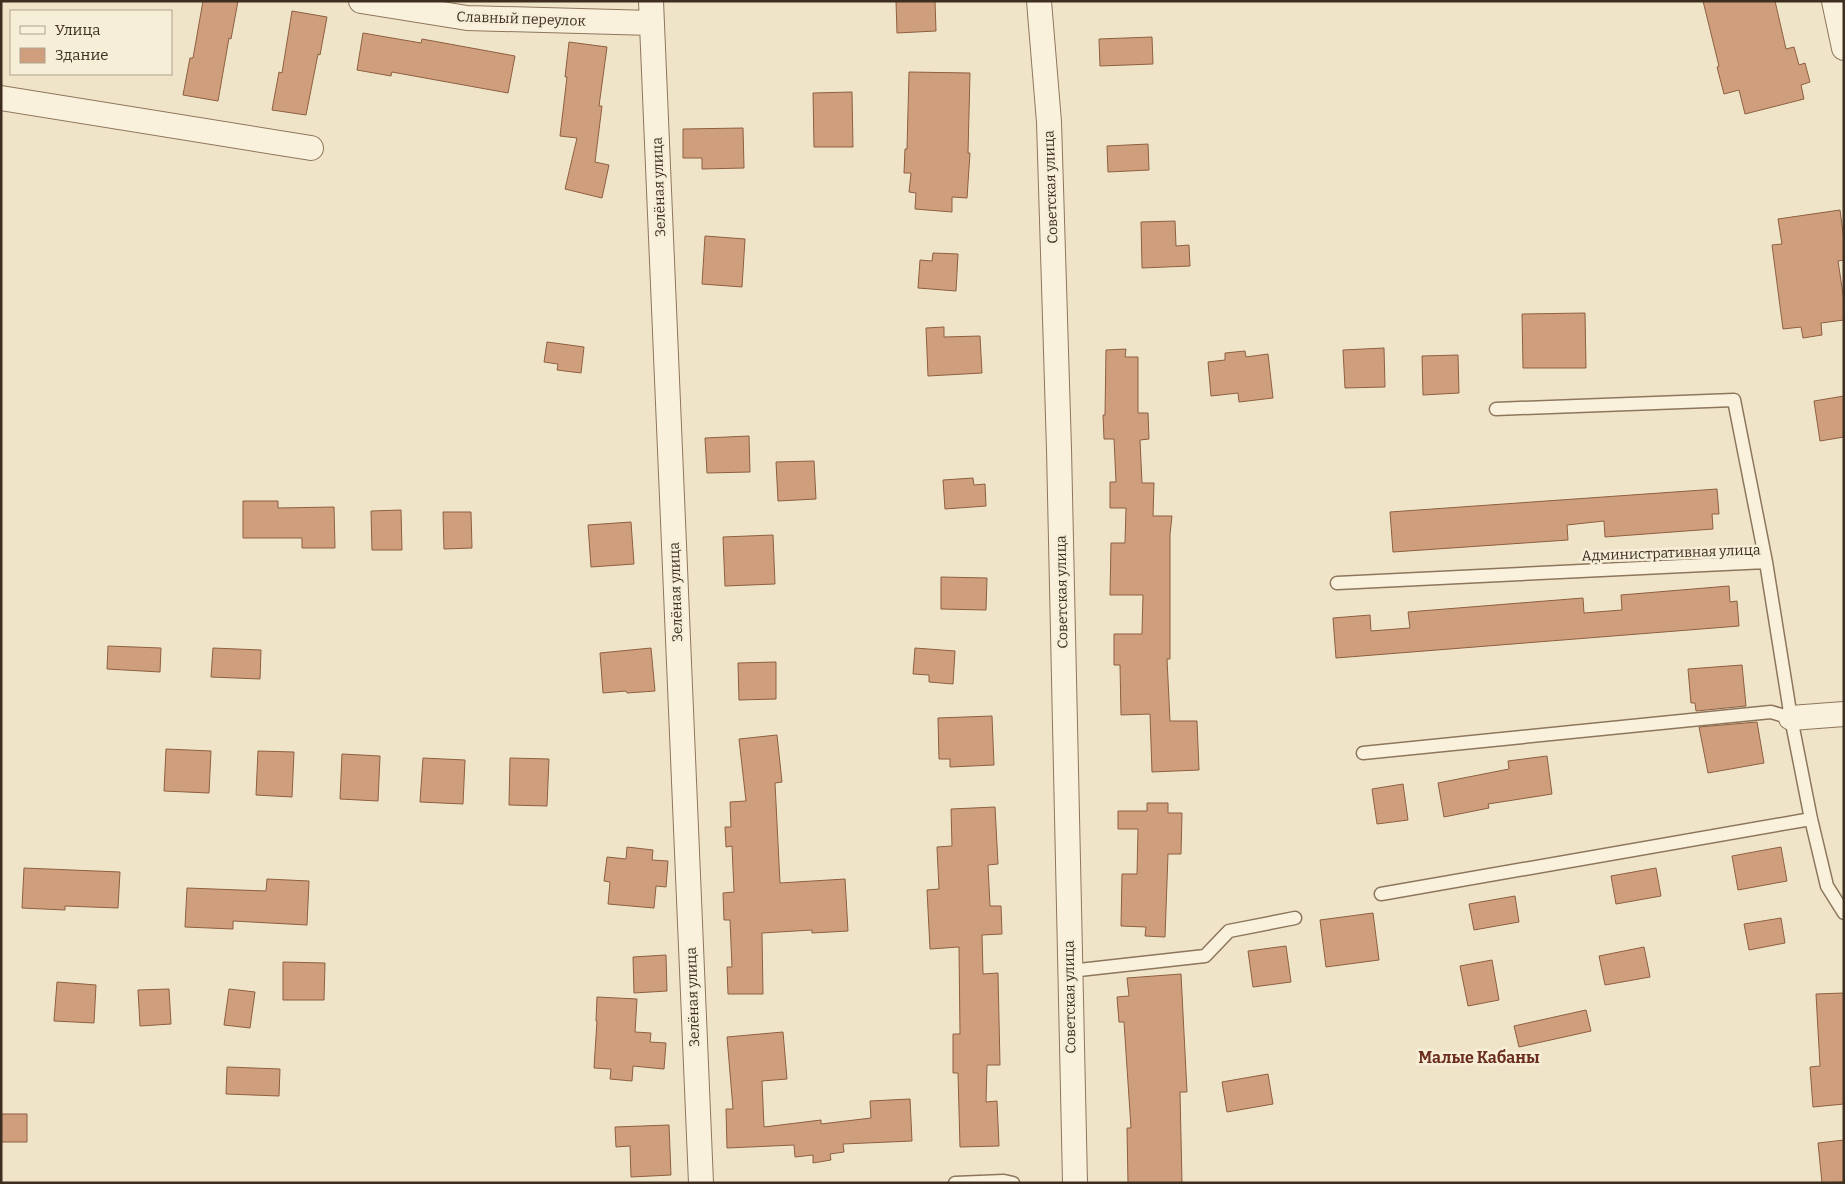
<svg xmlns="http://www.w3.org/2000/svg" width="1845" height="1184" font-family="Bitter,serif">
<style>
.building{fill:#cf9f7d;stroke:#8d5f41}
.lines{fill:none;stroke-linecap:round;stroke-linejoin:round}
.service-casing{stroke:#8d765c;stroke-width:15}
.minor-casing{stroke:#8d765c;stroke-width:26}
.service{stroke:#faf1dc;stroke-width:12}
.minor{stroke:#faf1dc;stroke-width:24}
.labels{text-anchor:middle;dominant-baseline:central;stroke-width:5;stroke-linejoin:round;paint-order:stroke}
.street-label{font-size:14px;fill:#3d2e20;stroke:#f7eed8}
.quarter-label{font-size:16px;font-weight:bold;fill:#6b2e1e;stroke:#f7eed8}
</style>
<rect width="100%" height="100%" fill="#f0e4c8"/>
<path class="building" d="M 203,1 L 238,1 L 231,39 L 229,38 L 218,101 L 183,95 L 190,58 L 193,58 Z
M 896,1 L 935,1 L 936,31 L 897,33 Z
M 1703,1 L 1775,1 L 1786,49 L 1794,47 L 1799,65 L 1805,63 L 1810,82 L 1801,85 L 1804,99 L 1745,114 L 1739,90 L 1724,94 L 1717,67 L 1719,66 Z
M 292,11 L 327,17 L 320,55 L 318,54 L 306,115 L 272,110 L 279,72 L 282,73 Z
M 363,33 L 421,43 L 422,39 L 515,56 L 508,93 L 392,72 L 391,76 L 357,70 Z
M 1152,37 L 1153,64 L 1100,66 L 1099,39 Z
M 569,42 L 607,47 L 599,106 L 602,106 L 595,162 L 609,165 L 602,198 L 565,189 L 577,138 L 560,136 L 567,77 L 565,77 Z
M 909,72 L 970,73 L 968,153 L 970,153 L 967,198 L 952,197 L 952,212 L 915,209 L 916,193 L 909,192 L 911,173 L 904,173 L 905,149 L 907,149 Z
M 852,92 L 853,147 L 814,147 L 813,93 Z
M 743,128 L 744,168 L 702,169 L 702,158 L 683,158 L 683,129 Z
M 1148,144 L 1149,170 L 1108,172 L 1107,146 Z
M 1840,210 L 1844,240 L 1844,260 L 1838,261 L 1844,301 L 1844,320 L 1821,323 L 1822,335 L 1803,338 L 1801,327 L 1783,329 L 1772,245 L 1782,244 L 1778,219 Z
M 1175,221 L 1176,246 L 1189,245 L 1190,266 L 1142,268 L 1141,222 Z
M 705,236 L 745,239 L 742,287 L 702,284 Z
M 933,253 L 958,254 L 956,291 L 918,288 L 920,260 L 932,261 Z
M 1585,313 L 1586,368 L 1523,368 L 1522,314 Z
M 944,327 L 944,337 L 980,336 L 982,373 L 928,376 L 926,328 Z
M 547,342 L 584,347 L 581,373 L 557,370 L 558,364 L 544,362 Z
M 1384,348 L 1385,387 L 1345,388 L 1343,350 Z
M 1126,349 L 1125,357 L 1138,357 L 1138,413 L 1148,413 L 1149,439 L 1140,440 L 1142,483 L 1154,483 L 1153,516 L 1172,516 L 1170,534 L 1170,659 L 1167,659 L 1170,721 L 1197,721 L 1199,770 L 1152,772 L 1150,714 L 1121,715 L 1120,665 L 1114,665 L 1114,634 L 1142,634 L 1143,595 L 1110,595 L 1111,543 L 1125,543 L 1126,508 L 1110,508 L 1110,482 L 1116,482 L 1114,439 L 1104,439 L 1103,415 L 1105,415 L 1106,350 Z
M 1245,351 L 1246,357 L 1268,354 L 1273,398 L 1239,402 L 1238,393 L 1211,396 L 1208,362 L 1225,360 L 1225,353 Z
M 1458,355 L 1459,393 L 1423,395 L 1422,356 Z
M 1844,396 L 1844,437 L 1820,441 L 1814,401 Z
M 749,436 L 750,472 L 707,473 L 705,438 Z
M 814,461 L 816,499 L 778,501 L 776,462 Z
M 973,478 L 974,485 L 985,484 L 986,506 L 945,509 L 943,480 Z
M 1717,489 L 1719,514 L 1712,514 L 1713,529 L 1605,537 L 1604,521 L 1567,525 L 1568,540 L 1393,552 L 1390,512 Z
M 243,501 L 278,501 L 278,508 L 334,507 L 335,548 L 302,548 L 302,538 L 243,538 Z
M 401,510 L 402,550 L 372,550 L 371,511 Z
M 443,512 L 471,512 L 472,548 L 444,549 Z
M 631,522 L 634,564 L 591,567 L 588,525 Z
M 773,535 L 775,584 L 725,586 L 723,537 Z
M 941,577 L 987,578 L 986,610 L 941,609 Z
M 1729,586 L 1730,602 L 1737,601 L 1739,626 L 1336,658 L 1333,618 L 1370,615 L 1371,631 L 1410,628 L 1408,612 L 1583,598 L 1584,613 L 1622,610 L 1621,595 Z
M 108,646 L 161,648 L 160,672 L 107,669 Z
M 213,648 L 261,650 L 260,679 L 211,677 Z
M 651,648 L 655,691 L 627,693 L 626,691 L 603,693 L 600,653 Z
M 915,648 L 955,651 L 953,684 L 929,682 L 929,675 L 913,674 Z
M 776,662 L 776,699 L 739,700 L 738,663 Z
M 1742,665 L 1746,706 L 1696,711 L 1695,703 L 1691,703 L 1688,669 Z
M 992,716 L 994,765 L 950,767 L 950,759 L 939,759 L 938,718 Z
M 1757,722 L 1764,763 L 1708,773 L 1699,727 Z
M 777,735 L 782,782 L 775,783 L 780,883 L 845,879 L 848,931 L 812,933 L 812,930 L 762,933 L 763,994 L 728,994 L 727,967 L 732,967 L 730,920 L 724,920 L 723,893 L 734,892 L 732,846 L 726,847 L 725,827 L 731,827 L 730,802 L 746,801 L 739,739 Z
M 166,749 L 211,751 L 209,793 L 164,791 Z
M 258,751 L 294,752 L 292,797 L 256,795 Z
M 342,754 L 380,756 L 378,801 L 340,799 Z
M 1547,756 L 1552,794 L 1488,804 L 1489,808 L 1444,817 L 1438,783 L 1509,769 L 1508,761 Z
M 423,758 L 465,760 L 463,804 L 420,802 Z
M 510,758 L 549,759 L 547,806 L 509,805 Z
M 1403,784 L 1408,820 L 1377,824 L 1372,789 Z
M 1147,803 L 1168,803 L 1168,813 L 1182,813 L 1181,854 L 1168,854 L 1165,937 L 1145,936 L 1146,927 L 1121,926 L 1122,874 L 1137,874 L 1138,829 L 1118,829 L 1118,811 L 1147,811 Z
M 995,807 L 998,864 L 988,865 L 990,906 L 1001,906 L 1002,934 L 982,935 L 983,974 L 998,973 L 1000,1065 L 987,1065 L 986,1102 L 997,1101 L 999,1146 L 960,1147 L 958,1073 L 953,1073 L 953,1034 L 960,1034 L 959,947 L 930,949 L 927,890 L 939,889 L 937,847 L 952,846 L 951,809 Z
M 627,847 L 653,850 L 652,860 L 668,861 L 666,887 L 656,886 L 654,908 L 608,904 L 610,882 L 604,881 L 607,857 L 626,859 Z
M 1781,847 L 1787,881 L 1738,890 L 1732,856 Z
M 24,868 L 120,872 L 118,908 L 65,906 L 65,910 L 22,908 Z
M 1656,868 L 1661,896 L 1616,904 L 1611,876 Z
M 267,879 L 309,881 L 307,925 L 233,921 L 233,929 L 185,927 L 187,888 L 266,891 Z
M 1515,896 L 1519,922 L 1474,930 L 1469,904 Z
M 1373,913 L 1379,960 L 1326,967 L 1320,920 Z
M 1781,918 L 1785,943 L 1749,950 L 1744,924 Z
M 1286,946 L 1291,982 L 1253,987 L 1248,951 Z
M 1644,947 L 1650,977 L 1605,985 L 1599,956 Z
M 666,955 L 667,991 L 634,993 L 633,957 Z
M 1492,960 L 1499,1000 L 1468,1006 L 1460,966 Z
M 283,962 L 325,963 L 324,1000 L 283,1000 Z
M 1181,974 L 1187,1092 L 1180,1092 L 1182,1183 L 1128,1183 L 1127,1128 L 1131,1128 L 1124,1022 L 1119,1022 L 1117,997 L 1129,996 L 1127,978 Z
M 57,982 L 96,985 L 94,1023 L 54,1021 Z
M 169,989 L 171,1024 L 140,1026 L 138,990 Z
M 229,989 L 255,992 L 250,1028 L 224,1025 Z
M 1844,993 L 1844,1104 L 1813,1107 L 1810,1067 L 1820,1066 L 1816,994 Z
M 597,997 L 637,999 L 635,1032 L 651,1033 L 650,1042 L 666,1043 L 664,1069 L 633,1066 L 632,1081 L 610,1079 L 611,1069 L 594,1068 L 597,1021 L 596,1021 Z
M 1586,1010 L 1591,1031 L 1519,1047 L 1514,1026 Z
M 783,1032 L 787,1079 L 762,1081 L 764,1127 L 821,1120 L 821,1124 L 871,1118 L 870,1101 L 910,1099 L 912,1141 L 843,1144 L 844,1152 L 830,1154 L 831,1160 L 813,1163 L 813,1155 L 795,1157 L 794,1145 L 727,1148 L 726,1109 L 733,1109 L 727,1037 Z
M 227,1067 L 280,1069 L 279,1096 L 226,1094 Z
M 1268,1074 L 1273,1104 L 1227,1112 L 1222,1082 Z
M 1,1114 L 27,1114 L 27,1142 L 1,1142 Z
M 669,1125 L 671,1175 L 631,1177 L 630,1146 L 616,1147 L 615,1127 Z
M 1844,1140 L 1844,1182 L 1822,1183 L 1818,1143 Z"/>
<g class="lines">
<defs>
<path id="service" d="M 1496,409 L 1734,400 L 1766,562
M 1337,583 L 1766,562 L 1791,718 L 1811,819 L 1827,886 L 1844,913
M 1363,753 L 1771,712 L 1791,718
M 1381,894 L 1811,819
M 1070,971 L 1205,956 L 1229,931 L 1295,918
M 955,1183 L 1004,1181 L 1013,1183"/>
<path id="minor" d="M 361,1 L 467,18 L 652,23
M 651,1 L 701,1183
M 1039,1 L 1049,122 L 1059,449 L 1075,1183
M 1834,1 L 1844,48
M 1,98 L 311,148
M 1791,718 L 1844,714"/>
</defs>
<use href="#service" class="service-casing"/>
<use href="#minor" class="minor-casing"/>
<use href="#service" class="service"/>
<use href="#minor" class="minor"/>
</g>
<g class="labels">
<g class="street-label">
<text transform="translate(521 19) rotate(2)">Славный переулок</text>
<text transform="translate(659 187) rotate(-92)">Зелёная улица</text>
<text transform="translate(1051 187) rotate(-92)">Советская улица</text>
<text transform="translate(1671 553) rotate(-2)">Административная улица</text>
<text transform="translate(676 592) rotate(-92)">Зелёная улица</text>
<text transform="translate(1062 592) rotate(-91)">Советская улица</text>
<text transform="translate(693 997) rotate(-92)">Зелёная улица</text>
<text transform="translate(1070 997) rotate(-91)">Советская улица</text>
</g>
<g class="quarter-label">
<text x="1479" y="1057">Малые Кабаны</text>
</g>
</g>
<rect width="1845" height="1184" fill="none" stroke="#3d2e20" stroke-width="5"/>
<rect x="10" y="10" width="162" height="65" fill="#f7eed8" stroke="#ada18e"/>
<rect x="20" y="26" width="25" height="8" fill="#faf1dc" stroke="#ada18e"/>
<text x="55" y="35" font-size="15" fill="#3d2e20">Улица</text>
<rect x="20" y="48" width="25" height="15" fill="#cf9f7d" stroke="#ada18e"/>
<text x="55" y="60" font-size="15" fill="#3d2e20">Здание</text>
</svg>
